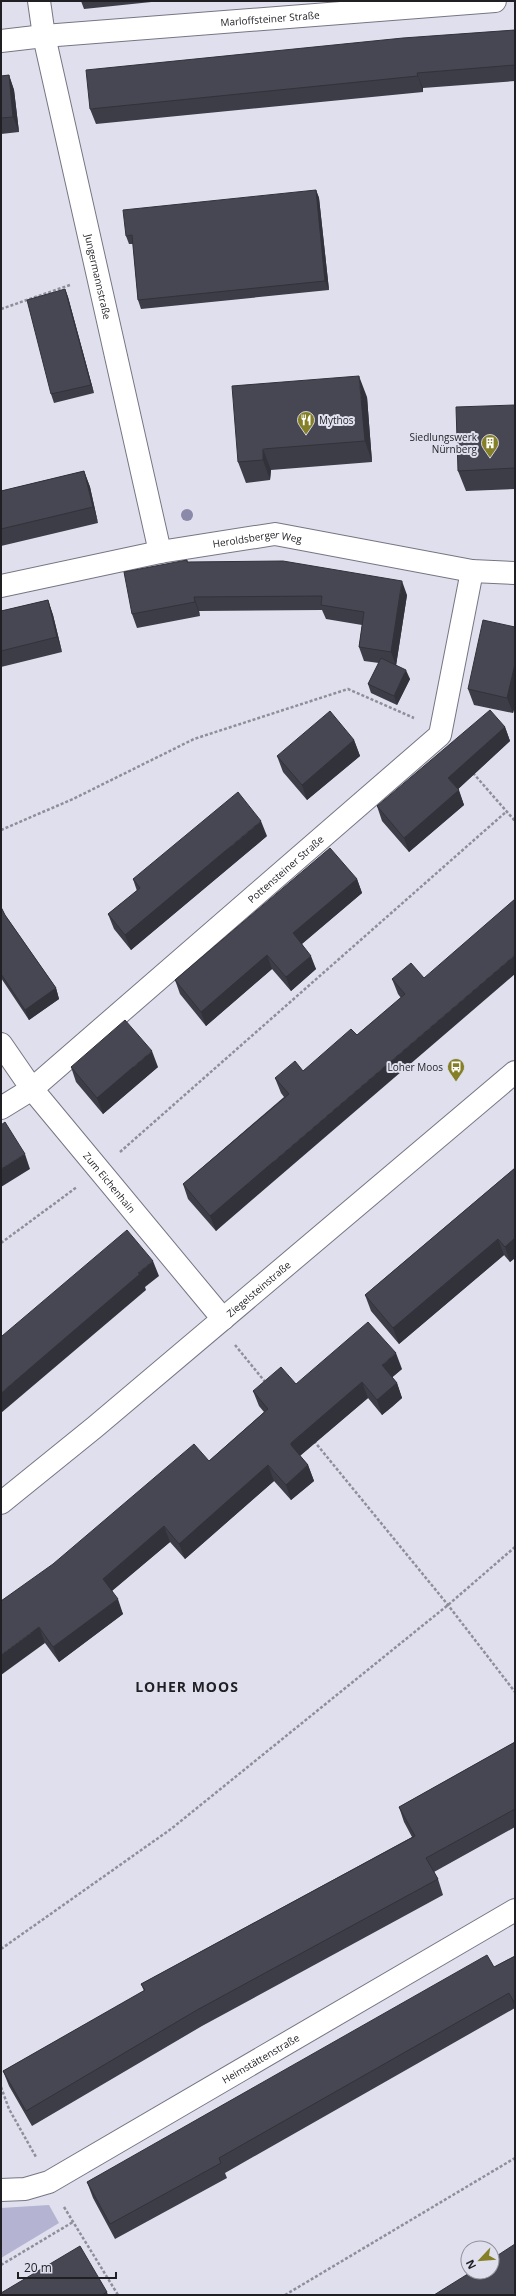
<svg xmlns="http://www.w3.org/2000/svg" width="516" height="2296" font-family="'Open Sans',sans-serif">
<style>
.green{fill:#b4b3d2}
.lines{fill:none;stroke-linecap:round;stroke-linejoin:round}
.minor-casing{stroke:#767683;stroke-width:24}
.secondary-casing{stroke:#767683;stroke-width:24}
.path{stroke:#8f8f9a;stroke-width:2.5;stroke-dasharray:3 2;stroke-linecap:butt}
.minor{stroke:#fff;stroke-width:22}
.secondary{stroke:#fff;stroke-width:22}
.tree{fill:#8b89aa}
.wall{fill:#3d3d47}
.shaded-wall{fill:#32323a}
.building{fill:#474753;stroke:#32323a}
.labels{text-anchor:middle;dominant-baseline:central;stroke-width:4;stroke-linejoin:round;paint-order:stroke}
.street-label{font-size:10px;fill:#1f1f24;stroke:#dfdfee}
.poi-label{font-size:10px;fill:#1f1f24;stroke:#dfdfee;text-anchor:end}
.district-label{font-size:14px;font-weight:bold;letter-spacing:1px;fill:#1f1f24;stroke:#dfdfee}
</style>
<rect width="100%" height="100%" fill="#dfdfee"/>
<path class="green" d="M 49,2205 L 59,2223 L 1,2258 L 1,2208 Z"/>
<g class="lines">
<defs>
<g id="minor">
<path id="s1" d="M 39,1 L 44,36 L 160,552"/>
<path id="s2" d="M 1,41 L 44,36 L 495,1"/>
<path id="s3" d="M 1,586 L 160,552 L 275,534 L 472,571 L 515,573"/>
<path id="s4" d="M 1,1044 L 32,1089 L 223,1319"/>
<path id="s5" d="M 1,1108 L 32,1089 L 440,735 L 472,571"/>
<path id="s6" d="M 1,2190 L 25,2189 L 49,2182 L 515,1910"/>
</g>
<g id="secondary">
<path id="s7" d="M 1,1503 L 95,1427 L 515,1072"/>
</g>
</defs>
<use href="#minor" class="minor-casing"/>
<use href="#secondary" class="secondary-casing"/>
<path class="path" d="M 1,309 L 70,285
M 473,773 L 515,821
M 1,830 L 73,799 L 194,739 L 348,689 L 414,718
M 120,1152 L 507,811
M 1,1243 L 77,1187
M 235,1345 L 266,1383
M 314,1441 L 448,1605 L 515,1692
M 1,1949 L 171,1829 L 448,1605 L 515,1547
M 1,2087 L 9,2109 L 36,2157
M 64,2207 L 118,2295
M 1,2265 L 73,2222
M 285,2295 L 515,2158"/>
<use href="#minor" class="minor"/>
<use href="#secondary" class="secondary"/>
</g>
<circle class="tree" cx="187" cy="515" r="6"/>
<path class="wall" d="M 81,1 L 161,1 L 84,9 Z
M 515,30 L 515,81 L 423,88 L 423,92 L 96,124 L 90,109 Z
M 9,75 L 14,90 L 19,132 L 1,134 L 1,76 Z
M 316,190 L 319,198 L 329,290 L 141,309 L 138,300 L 133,244 L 129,244 L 126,236 Z
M 65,289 L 68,297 L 94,393 L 54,403 L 51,394 Z
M 367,397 L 372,462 L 271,470 L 270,480 L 246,483 L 238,462 Z
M 515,405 L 515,489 L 466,491 L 458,471 Z
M 84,471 L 90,487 L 98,523 L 1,546 L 1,491 Z
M 187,560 L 188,562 L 407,595 L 396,665 L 410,679 L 397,705 L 371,693 L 368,684 L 379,663 L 364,661 L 359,647 L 362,625 L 326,619 L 322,610 L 199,611 L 200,616 L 137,628 L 132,614 Z
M 48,600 L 53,615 L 62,652 L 1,667 L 1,611 Z
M 515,627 L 515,705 L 513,713 L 474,705 L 468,689 Z
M 505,727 L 510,741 L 458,789 L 464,805 L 409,852 L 382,821 L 377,806 Z
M 354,740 L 360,756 L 307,800 L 283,772 L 277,756 Z
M 267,836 L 131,950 L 114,929 L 108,914 L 137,891 L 133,879 Z
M 357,879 L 362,893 L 302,944 L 316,969 L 291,991 L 272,969 L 206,1026 L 180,994 L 175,980 Z
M 1,907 L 5,915 L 56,988 L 59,999 L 29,1020 L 1,978 Z
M 424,978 L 216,1231 L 188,1199 L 183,1184 L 284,1097 L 281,1093 L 275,1078 L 303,1071 L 357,1035 L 401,998 L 398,994 L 392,979 Z
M 71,1067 L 158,1067 L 103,1114 L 76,1082 Z
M 515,1168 L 515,1258 L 510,1262 L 504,1255 L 399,1344 L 371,1311 L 365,1295 Z
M 402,1369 L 392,1377 L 397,1383 L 402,1398 L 392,1407 L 382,1415 L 368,1398 L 300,1456 L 308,1465 L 314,1481 L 291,1500 L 274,1481 L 185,1559 L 170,1542 L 112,1591 L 123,1614 L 59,1662 L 45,1643 L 1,1601 L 209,1461 L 264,1412 L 259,1406 L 253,1391 L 296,1384 Z
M 515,1742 L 515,1827 L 434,1872 L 438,1879 L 443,1895 L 202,2026 L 32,2126 L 9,2086 L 3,2071 L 144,1991 L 141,1984 L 412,1837 L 404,1822 L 399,1807 Z
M 515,1956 L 515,2009 L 515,2008 L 225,2173 L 227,2178 L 115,2239 L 93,2198 L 87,2182 L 494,1967 Z
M 107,2292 L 108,2295 L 1,2295 Z"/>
<path class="shaded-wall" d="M 417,73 L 423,88 L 423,92 L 418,76 Z
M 9,75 L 14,90 L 19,132 L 13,117 Z
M 316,190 L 319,198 L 329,290 L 325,281 Z
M 65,289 L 68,297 L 94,393 L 91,385 Z
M 359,376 L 367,397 L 372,462 L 365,441 Z
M 263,449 L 271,470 L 270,480 L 263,460 Z
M 84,471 L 90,487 L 98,523 L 93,507 Z
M 402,581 L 407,595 L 396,666 L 391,652 Z
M 194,597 L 199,611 L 200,616 L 195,602 Z
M 48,600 L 53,615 L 62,652 L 57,637 Z
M 515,664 L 515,705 L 513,713 L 507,698 Z
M 406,670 L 410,679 L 397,705 L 394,696 Z
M 505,727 L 510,741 L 454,793 L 448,778 Z
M 354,740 L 360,756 L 307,800 L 302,785 Z
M 459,790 L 464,805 L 409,852 L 404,838 Z
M 261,821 L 267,836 L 131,950 L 125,935 Z
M 357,879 L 362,893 L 298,947 L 293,933 Z
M 267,955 L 272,969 L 206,1026 L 201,1012 Z
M 515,955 L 515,974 L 216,1231 L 210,1216 Z
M 311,956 L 316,969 L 291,991 L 286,977 Z
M 56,988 L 59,999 L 29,1020 L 25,1010 Z
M 152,1051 L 158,1067 L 103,1114 L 97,1098 Z
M 25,1154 L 30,1169 L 1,1187 L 1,1169 Z
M 515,1238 L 515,1258 L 510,1262 L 505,1247 Z
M 498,1239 L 504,1255 L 399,1344 L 393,1328 Z
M 153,1261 L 159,1276 L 145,1287 L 146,1290 L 1,1413 L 1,1393 L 138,1273 Z
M 396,1353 L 402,1369 L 388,1381 L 382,1365 Z
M 362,1382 L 368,1398 L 297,1458 L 291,1445 L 291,1443 Z
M 397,1383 L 402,1398 L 382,1415 L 377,1400 Z
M 268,1465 L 274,1481 L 185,1559 L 179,1544 Z
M 308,1465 L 314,1481 L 291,1500 L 286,1485 Z
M 164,1526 L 170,1542 L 108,1594 L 103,1579 Z
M 118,1599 L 123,1614 L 59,1662 L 53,1647 Z
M 39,1627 L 45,1643 L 1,1675 L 1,1655 Z"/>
<path class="building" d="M 515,30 L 515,65 L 417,73 L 418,76 L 90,109 L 86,70 L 403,38 Z
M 9,75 L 13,117 L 1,118 L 1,76 Z
M 316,190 L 325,281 L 138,300 L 132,235 L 126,236 L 123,210 Z
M 65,289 L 91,385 L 51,394 L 27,300 Z
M 359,376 L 365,441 L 263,449 L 263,460 L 238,462 L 232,386 Z
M 515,405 L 515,468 L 458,471 L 456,407 Z
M 84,471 L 93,507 L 1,529 L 1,491 Z
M 187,560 L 187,562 L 283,561 L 402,581 L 391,652 L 359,647 L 364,612 L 321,605 L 322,596 L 194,597 L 195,602 L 132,614 L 124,572 Z
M 48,600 L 57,637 L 1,651 L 1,611 Z
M 483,620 L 515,627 L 515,664 L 507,698 L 468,689 Z
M 381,658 L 406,670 L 394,696 L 368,684 Z
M 490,710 L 505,727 L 448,778 L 459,790 L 404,838 L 377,806 Z
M 330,711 L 354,740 L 302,785 L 277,756 Z
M 238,792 L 261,821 L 125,935 L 108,914 L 140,888 L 133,879 Z
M 330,848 L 357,879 L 293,933 L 311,956 L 286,977 L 267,955 L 201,1012 L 175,980 Z
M 515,899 L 515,955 L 210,1216 L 183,1184 L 289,1094 L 275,1078 L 295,1061 L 303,1071 L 351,1029 L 357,1035 L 405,994 L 392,979 L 411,963 L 424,978 Z
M 1,907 L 5,915 L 56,988 L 25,1010 L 1,974 Z
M 125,1020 L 152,1051 L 97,1098 L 71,1067 Z
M 5,1122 L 25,1154 L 1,1169 L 1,1125 Z
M 515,1168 L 515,1238 L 505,1247 L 498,1239 L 393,1328 L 365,1295 Z
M 127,1230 L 153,1261 L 138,1273 L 140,1274 L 1,1393 L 1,1334 L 2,1336 Z
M 368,1322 L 396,1353 L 382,1365 L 397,1383 L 377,1400 L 362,1382 L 291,1443 L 291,1445 L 308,1465 L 286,1485 L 268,1465 L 179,1544 L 164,1526 L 103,1579 L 118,1599 L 53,1647 L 39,1627 L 1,1655 L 1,1601 L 53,1564 L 194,1444 L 209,1461 L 268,1409 L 253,1391 L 281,1367 L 296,1384 Z
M 515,1742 L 515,1809 L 426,1858 L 438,1879 L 197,2010 L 26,2111 L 3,2071 L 145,1990 L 141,1984 L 415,1836 L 399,1807 Z
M 487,1955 L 494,1967 L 515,1956 L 515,2004 L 509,1993 L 219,2158 L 221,2163 L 110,2224 L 87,2182 Z
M 515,2244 L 515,2295 L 434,2295 L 471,2272 L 492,2272 L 492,2259 Z
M 80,2246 L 107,2292 L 102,2295 L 1,2295 L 1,2293 Z"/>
<defs>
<symbol id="restaurant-pin" viewBox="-11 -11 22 30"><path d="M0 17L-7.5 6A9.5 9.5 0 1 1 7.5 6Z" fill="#858027" stroke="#dfdfee"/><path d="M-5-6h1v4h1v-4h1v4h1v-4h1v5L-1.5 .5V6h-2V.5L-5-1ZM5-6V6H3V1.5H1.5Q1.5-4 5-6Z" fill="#fff"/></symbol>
<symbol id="building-pin" viewBox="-11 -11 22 30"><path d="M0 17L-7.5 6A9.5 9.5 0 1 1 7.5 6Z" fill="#858027" stroke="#dfdfee"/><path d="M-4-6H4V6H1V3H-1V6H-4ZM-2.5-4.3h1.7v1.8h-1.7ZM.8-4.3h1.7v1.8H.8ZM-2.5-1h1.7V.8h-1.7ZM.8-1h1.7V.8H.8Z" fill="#fff"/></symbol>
<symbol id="bus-pin" viewBox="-11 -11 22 30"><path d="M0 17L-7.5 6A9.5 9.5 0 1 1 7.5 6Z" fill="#858027" stroke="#dfdfee"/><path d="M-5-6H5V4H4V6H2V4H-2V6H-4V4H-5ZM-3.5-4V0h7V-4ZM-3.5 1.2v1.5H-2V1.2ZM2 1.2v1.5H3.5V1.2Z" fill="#fff"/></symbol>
</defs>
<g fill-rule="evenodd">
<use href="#restaurant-pin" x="296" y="410" width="20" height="27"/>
<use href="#building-pin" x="480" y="433" width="20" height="27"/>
<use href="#bus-pin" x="446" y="1057" width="20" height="27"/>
</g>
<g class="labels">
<g class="street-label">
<text stroke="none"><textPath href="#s2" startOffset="270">Marloffsteiner Straße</textPath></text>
<text stroke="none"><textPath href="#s1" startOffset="282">Jungermannstraße</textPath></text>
<text stroke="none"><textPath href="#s3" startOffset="261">Heroldsberger Weg</textPath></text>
<text stroke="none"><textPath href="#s5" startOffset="372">Pottensteiner Straße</textPath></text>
<text stroke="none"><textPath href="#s4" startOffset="176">Zum Eichenhain</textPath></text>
<text stroke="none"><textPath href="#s7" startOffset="335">Ziegelsteinstraße</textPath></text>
<text stroke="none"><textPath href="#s6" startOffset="294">Heimstättenstraße</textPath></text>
</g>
<g class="poi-label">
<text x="319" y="420" text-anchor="start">Mythos</text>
<text x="477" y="437">Siedlungswerk<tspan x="477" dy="12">Nürnberg</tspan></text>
<text x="443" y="1067">Loher Moos</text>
</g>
<g class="district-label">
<text x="187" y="1686">LOHER MOOS</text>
</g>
</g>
<rect width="516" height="2296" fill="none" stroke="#1f1f24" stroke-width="4"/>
<g transform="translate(480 2260) rotate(244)"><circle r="19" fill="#dfdfee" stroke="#92929d"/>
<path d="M0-3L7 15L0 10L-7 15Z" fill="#858027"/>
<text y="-6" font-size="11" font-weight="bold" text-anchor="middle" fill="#1f1f24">N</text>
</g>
<path d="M18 2272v6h98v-6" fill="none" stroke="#1f1f24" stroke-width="2"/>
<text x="24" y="2272" font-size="12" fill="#1f1f24" stroke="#dfdfee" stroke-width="3" paint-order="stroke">20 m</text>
</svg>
